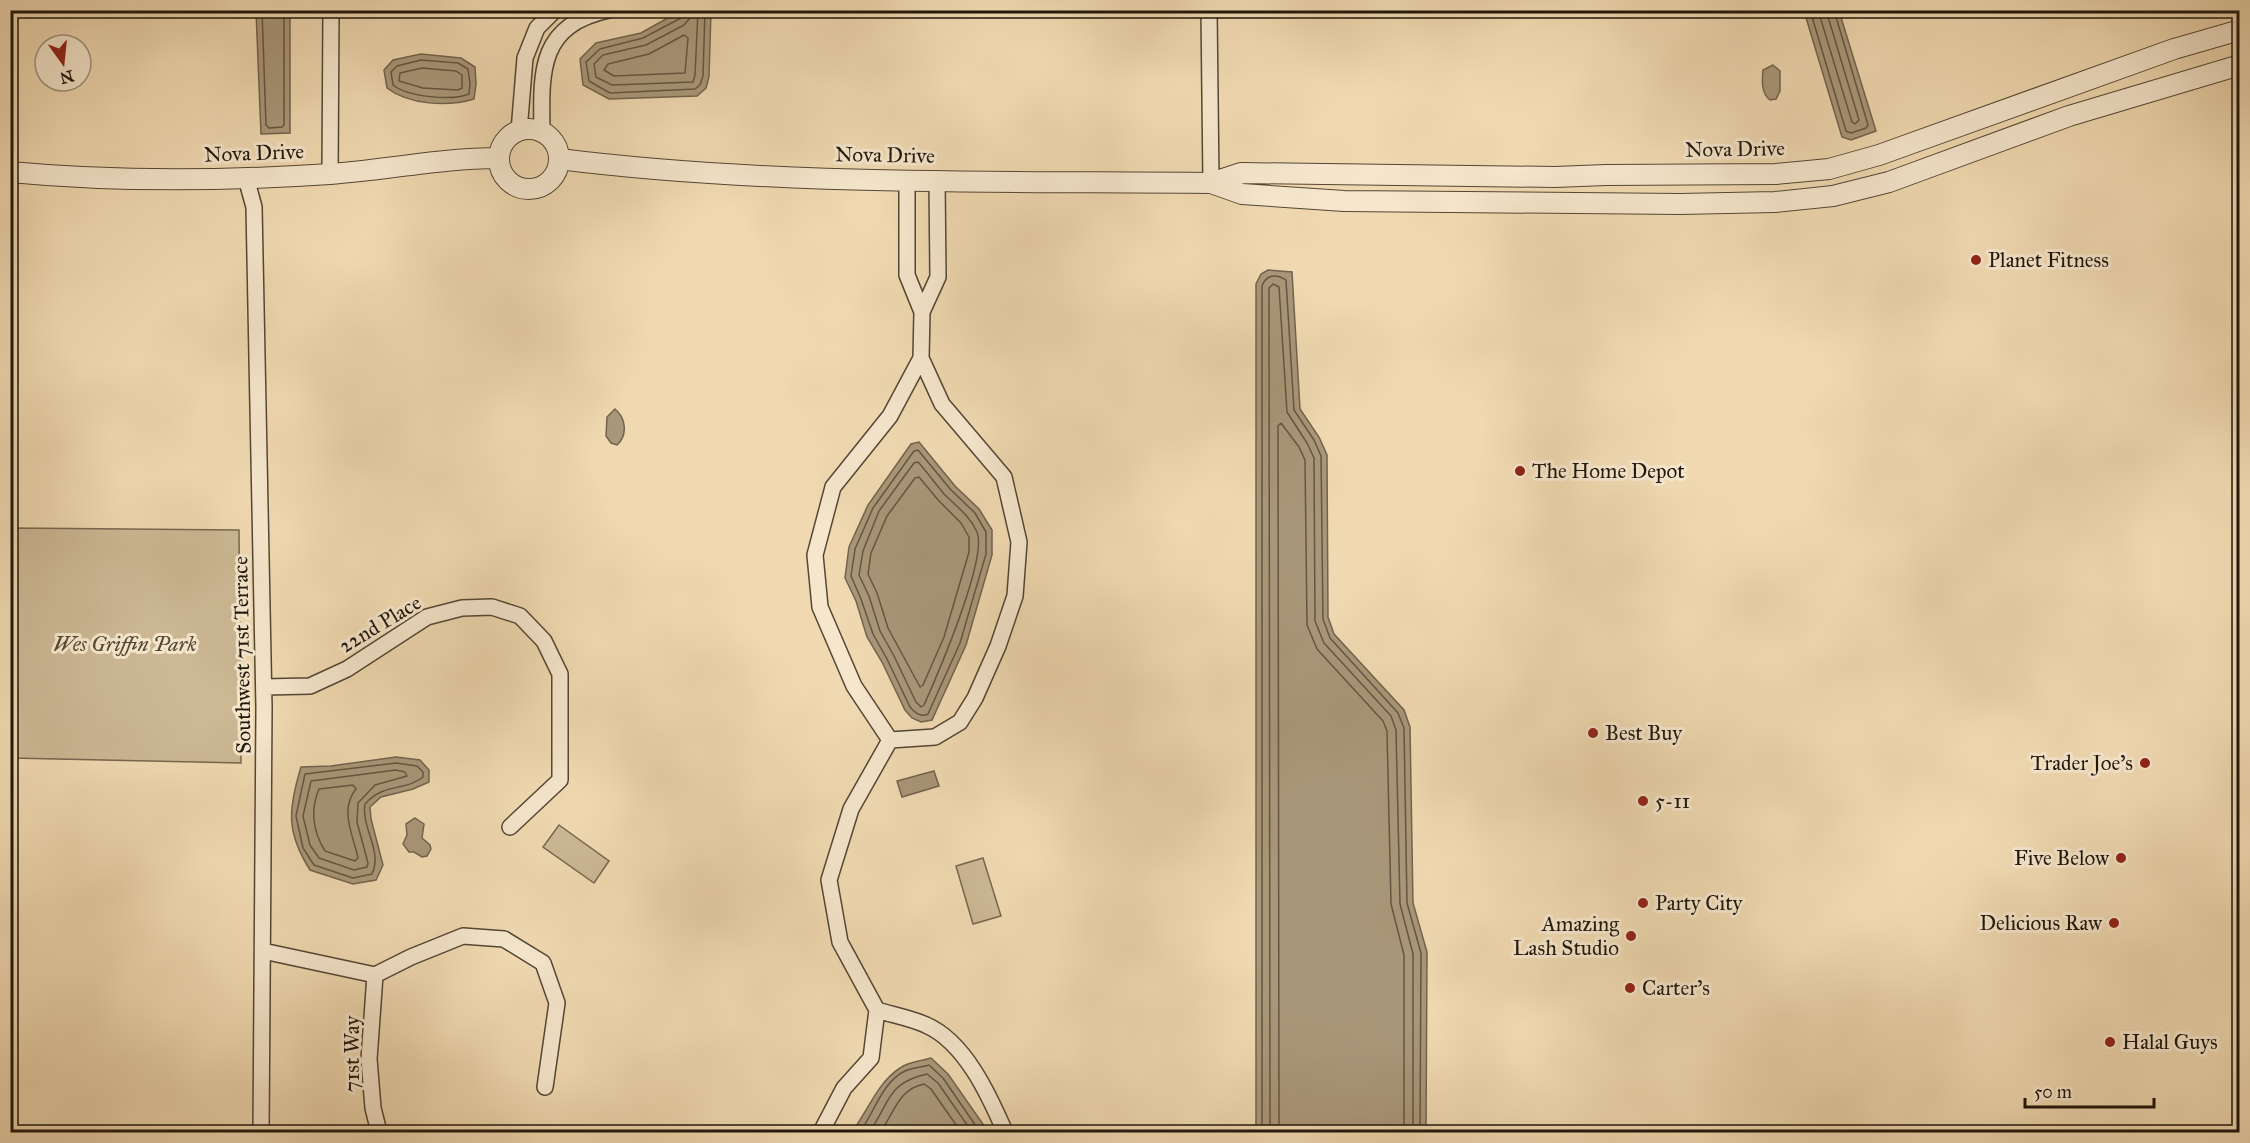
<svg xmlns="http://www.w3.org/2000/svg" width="2250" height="1143" font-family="'IM FELL Great Primer',serif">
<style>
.green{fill:#ccb895;stroke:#766750;stroke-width:1.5}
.water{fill:#a99779;stroke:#72634d;stroke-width:1.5}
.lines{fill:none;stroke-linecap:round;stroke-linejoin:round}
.shore{stroke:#645642;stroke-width:1.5}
.minor-casing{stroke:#534734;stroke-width:18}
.tertiary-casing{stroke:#534734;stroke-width:22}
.minor{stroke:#f5e6cc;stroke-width:15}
.tertiary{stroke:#f5e6cc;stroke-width:20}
.poi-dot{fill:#8f2418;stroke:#f5e6cc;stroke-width:2}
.labels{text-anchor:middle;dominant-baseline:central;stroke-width:6;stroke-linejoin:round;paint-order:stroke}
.street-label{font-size:21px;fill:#1f160b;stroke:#f5e6cc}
.poi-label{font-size:21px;fill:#1f160b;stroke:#f5e6cc;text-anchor:start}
.park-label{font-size:21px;font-style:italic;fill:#534734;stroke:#f5e6cc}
</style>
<rect width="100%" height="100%" fill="#f0d9b1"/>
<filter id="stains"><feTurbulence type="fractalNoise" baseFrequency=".00333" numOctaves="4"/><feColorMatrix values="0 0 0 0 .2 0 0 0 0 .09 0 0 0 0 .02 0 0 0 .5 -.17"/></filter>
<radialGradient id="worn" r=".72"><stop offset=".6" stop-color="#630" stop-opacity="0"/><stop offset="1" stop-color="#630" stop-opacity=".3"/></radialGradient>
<path class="green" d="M 11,528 L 239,530 L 241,763 L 11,758 Z
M 559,825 L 609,861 L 594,883 L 543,847 Z
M 983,858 L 1001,916 L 973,924 L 956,866 Z"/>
<path class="water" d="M 682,10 L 711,11 L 709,77 L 706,88 L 697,96 L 609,99 L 583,85 L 580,59 L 596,43 L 641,33 Z
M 256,11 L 290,11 L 290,133 L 261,134 Z
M 1804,11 L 1839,11 L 1876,131 L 1851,140 L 1842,137 Z
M 421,54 L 461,58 L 475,67 L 476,84 L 474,99 C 448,107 409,105 387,88 L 384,70 L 393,60 Z
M 1773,65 L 1780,71 L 1780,91 L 1776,99 L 1770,100 C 1761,93 1762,81 1763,70 Z
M 1268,270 L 1292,272 L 1300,409 L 1319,437 L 1327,455 L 1328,617 L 1334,634 L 1404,710 L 1410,727 L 1413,903 L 1427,952 L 1426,1132 L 1256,1132 L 1256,284 L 1261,274 Z
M 615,409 C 626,418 628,435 617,445 L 611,443 L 606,436 L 607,417 Z
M 919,442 L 955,486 L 979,509 L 992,530 L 992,555 L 966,645 L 932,720 L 921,722 L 912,718 L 905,710 L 882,662 L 867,637 L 856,601 L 845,578 L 849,547 L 868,505 L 911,444 Z
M 396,757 L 420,760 L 429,770 L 429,782 L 413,789 L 381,797 L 370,807 L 371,819 L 383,865 L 376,880 L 353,884 L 310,870 C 286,832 288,810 301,767 L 331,766 Z
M 934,771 L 939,786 L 902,797 L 897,781 Z
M 415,818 L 424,824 L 422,838 L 430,845 L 431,849 L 427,856 L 422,857 L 414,852 L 409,852 L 403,844 L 407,835 L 406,824 Z
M 931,1058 L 948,1074 L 985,1127 L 986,1132 L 852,1132 C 868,1111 877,1083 900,1068 C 908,1062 922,1061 931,1058 Z"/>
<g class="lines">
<path class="shore" d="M 262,10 L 266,125 L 269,128 L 282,127 L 284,125 L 284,10
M 684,10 L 681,18 L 643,38 L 600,49 L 586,62 L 589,81 L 610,93 L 695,89 L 700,85 L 703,76 L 705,10
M 691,10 L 690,18 L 684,25 L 646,45 L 603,55 L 594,64 L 596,77 L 612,85 L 693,82 L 695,75 L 698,10
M 1810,10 L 1846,131 L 1851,133 L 1866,128 L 1868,125 L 1834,10
M 1818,10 L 1852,122 L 1855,124 L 1859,120 L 1826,10
M 684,35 L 688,38 L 685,73 L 614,76 L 604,70 L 608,64 L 649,54 Z
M 421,60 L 458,63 L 468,69 L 470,84 L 469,94 C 452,101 408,97 393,85 L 391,72 L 397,66 Z
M 422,68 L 456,71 L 462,75 L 462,88 L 458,90 L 423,88 L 399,81 L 400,73 Z
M 918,450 L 951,490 L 975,513 L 986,532 L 986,554 L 960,643 L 928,714 C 921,718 915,713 910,707 L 887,659 L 873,634 L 861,599 L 851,576 L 855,549 L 873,508 L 914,451 Z
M 918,462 C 927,472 935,483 944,494 C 956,506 970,516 977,532 C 988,558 937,676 924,705 L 921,707 L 916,702 L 894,656 L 880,631 L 869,596 L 859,575 L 863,551 L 879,511 L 914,463 Z
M 919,477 L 939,501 L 961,523 L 969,537 L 969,552 L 944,637 L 923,685 L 920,687 L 888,628 L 877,593 L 868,574 L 871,553 L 887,516 L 915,478 Z
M 396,763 L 417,766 L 423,772 L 423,777 C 404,792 385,782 365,804 C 361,828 383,851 372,874 L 353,878 L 314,865 L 303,848 L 296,816 L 305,774 Z
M 396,770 L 405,772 L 407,776 L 375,785 L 358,803 L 357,822 L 368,863 L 367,867 L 354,870 L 319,858 L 310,845 L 303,816 L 311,781 Z
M 353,785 L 356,789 C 339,810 353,834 358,858 L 355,861 L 325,851 C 313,832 310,810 319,789 Z
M 860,1132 C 874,1113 882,1082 905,1071 C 912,1068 922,1067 929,1065 L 943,1078 L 980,1132
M 869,1132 C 890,1104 886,1083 927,1074 L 938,1083 L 972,1132
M 880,1132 C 895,1113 897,1090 924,1084 L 931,1089 L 961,1132
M 1262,1132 L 1262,286 C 1266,275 1276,273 1286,280 L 1294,410 L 1314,440 L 1321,456 L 1323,619 L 1330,638 L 1398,713 L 1404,728 L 1407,903 L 1421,953 L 1420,1132
M 1270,1132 L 1269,288 L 1273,284 L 1279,287 L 1287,412 L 1307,443 L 1314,458 L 1315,621 L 1324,643 L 1391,716 L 1396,730 L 1400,904 L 1413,954 L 1413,1132
M 1279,1132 L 1278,426 L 1281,423 L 1299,447 L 1305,460 L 1307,625 L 1317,649 L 1383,721 L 1387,731 L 1391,904 L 1404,955 L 1404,1132"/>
<defs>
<path id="minor" d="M 1209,10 L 1211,183
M 519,131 L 525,58 L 537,28 L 555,10
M 542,132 C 541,72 538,25 609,10
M 330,174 L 331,10
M 246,178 L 254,207 L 264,708 L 261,1132
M 907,180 L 907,275 L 922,312
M 921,358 L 890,416 L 833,487 L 815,555 L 820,607 L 854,686 L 890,740 L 935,737 L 960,722 L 975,698 L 998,646 L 1015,596 L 1019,542 L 1004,477 L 942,404 L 921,358 L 922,312 L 938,277 L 937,180
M 264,687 L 310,686 L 347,669 L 427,617 L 462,608 L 492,607 L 520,616 L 544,641 L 560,674 L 560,780 L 510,827
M 263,951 L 375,975 L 411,957 L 463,936 L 504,939 L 543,963 L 557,1003 L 545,1087
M 375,975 L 369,1059 L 373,1108 L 379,1132
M 877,1010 L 840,942 L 829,880 L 851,809 L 890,740
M 821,1132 L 844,1088 L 871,1058 L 877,1010 C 893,1015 911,1018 926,1025 C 965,1042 989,1095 1005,1132"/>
<path id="tertiary" d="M499 159a30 30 0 1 1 60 0a30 30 0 1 1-60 0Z
M 559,159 C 775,186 994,181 1211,183 L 1241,173 L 1555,177 L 1606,175 L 1776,174 L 1829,169 L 1879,155 L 2174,49 L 2240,30
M 10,172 C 116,182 224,181 330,174 C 386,170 442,158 498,158
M 1211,183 L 1242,194 L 1344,201 L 1680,204 L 1775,202 L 1833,196 L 1889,182 L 2069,116 L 2240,65"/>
</defs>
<use href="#minor" class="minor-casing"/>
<use href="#tertiary" class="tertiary-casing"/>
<use href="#minor" class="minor"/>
<use href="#tertiary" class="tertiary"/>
</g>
<g class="poi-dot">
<circle cx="1976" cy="260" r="6"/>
<circle cx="1520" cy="471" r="6"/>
<circle cx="1593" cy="733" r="6"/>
<circle cx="2145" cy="763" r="6"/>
<circle cx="1643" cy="801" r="6"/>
<circle cx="2121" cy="858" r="6"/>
<circle cx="1643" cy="903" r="6"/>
<circle cx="2114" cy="923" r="6"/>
<circle cx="1631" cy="936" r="6"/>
<circle cx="1630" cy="988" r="6"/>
<circle cx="2110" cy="1042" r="6"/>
</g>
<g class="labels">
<g class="street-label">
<text transform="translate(1735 149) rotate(-1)">Nova Drive</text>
<text transform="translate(254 153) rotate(-2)">Nova Drive</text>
<text transform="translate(885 155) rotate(1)">Nova Drive</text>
<text transform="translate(380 624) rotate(-31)">22nd Place</text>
<text transform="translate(242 655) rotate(-91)">Southwest 71st Terrace</text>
<text transform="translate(352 1054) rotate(-90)">71st Way</text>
</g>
<g class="poi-label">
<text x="1988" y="260">Planet Fitness</text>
<text x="1532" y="471">The Home Depot</text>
<text x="1605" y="733">Best Buy</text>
<text x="2133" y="763" text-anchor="end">Trader Joe's</text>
<text x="1655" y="801">5-11</text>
<text x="2109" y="858" text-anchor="end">Five Below</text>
<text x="1655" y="903">Party City</text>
<text x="2102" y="923" text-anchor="end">Delicious Raw</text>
<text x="1619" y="924" text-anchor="end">Amazing<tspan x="1619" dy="24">Lash Studio</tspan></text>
<text x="1642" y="988">Carter's</text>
<text x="2122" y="1042">Halal Guys</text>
</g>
<g class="park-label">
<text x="125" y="644">Wes Griffin Park</text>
</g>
</g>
<rect width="2250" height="1143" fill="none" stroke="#f0d9b1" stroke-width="36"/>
<rect x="12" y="12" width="2226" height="1119" fill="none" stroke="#1f160b" stroke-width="3"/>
<rect x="18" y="18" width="2214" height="1107" fill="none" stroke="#1f160b" stroke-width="1.5"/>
<g transform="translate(63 63) rotate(165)"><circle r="28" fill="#f5e6cc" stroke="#9f937f" stroke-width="1.5"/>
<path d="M0-4.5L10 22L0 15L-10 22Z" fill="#8f2418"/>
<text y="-9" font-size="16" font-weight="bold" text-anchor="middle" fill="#1f160b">N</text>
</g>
<path d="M2025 1098v9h129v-9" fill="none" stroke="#1f160b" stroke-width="3"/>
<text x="2034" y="1098" font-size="18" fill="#1f160b" stroke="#f5e6cc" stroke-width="4.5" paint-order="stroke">50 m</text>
<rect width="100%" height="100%" filter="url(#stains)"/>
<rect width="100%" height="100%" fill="url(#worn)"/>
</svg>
